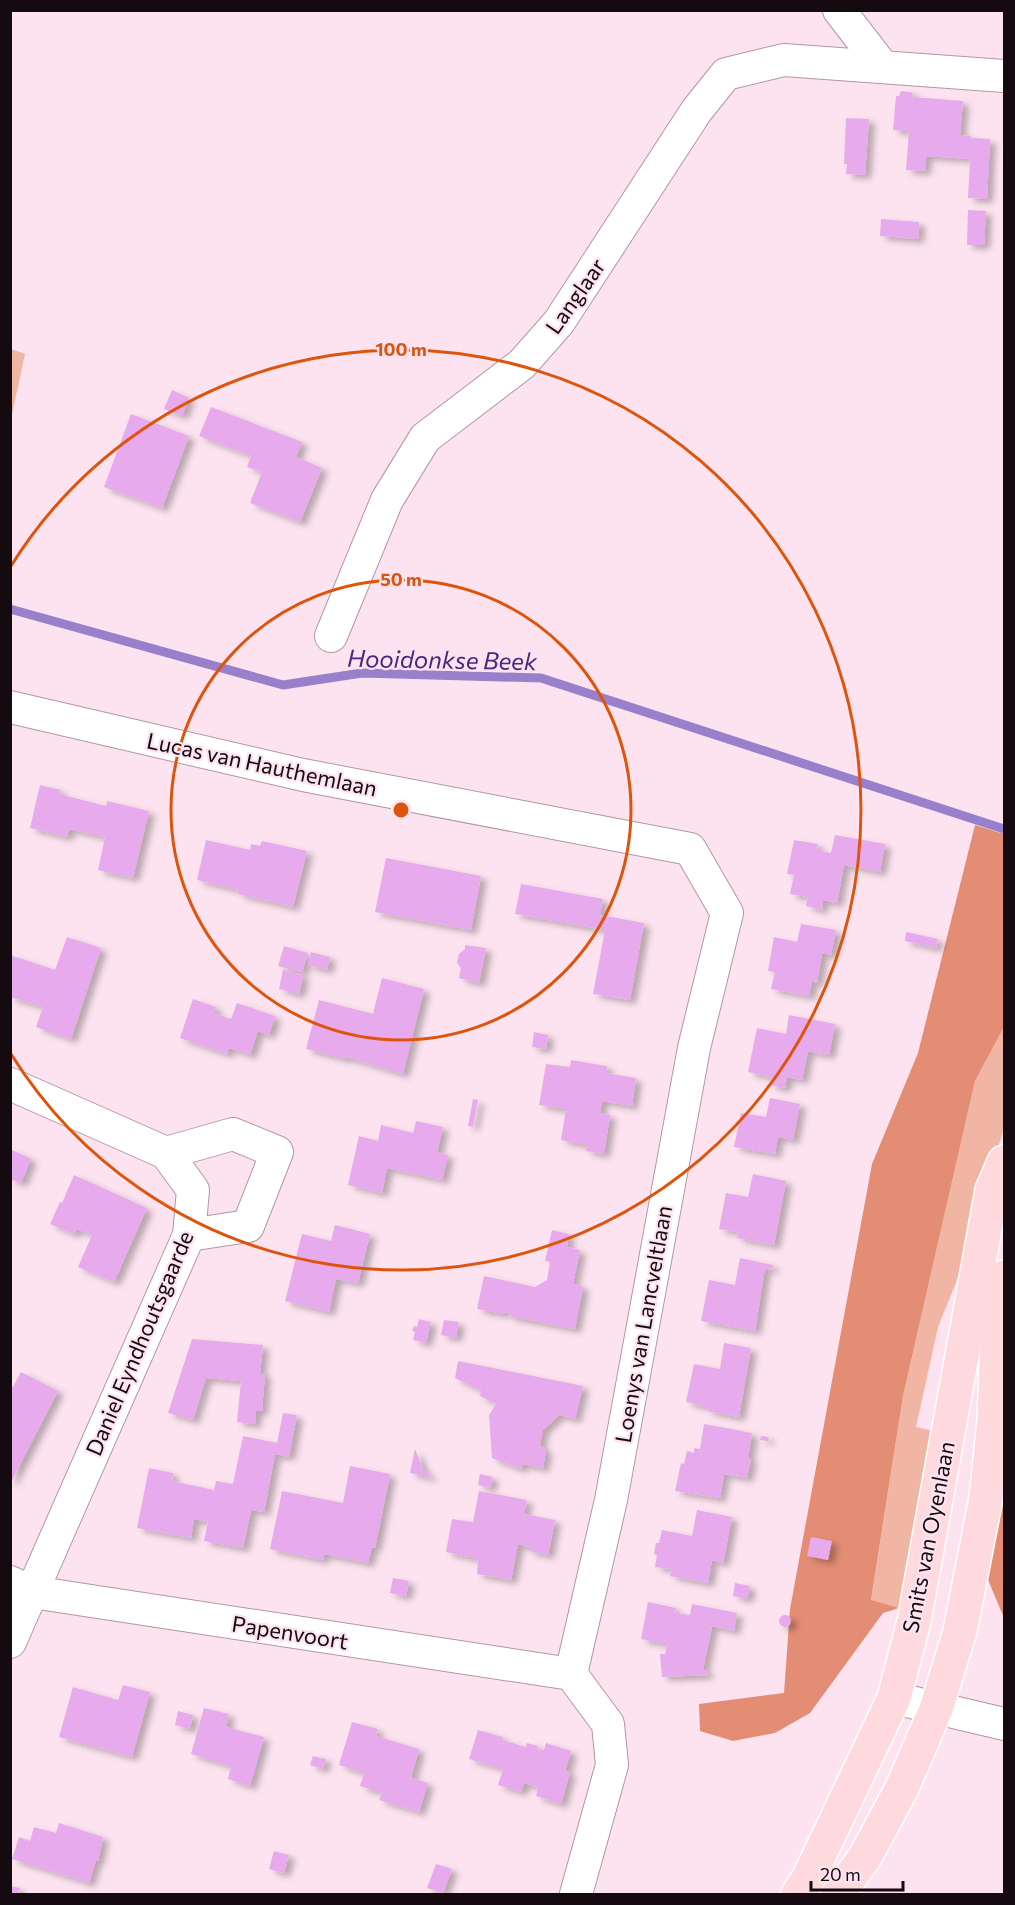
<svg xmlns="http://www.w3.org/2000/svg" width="1015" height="1905" font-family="Commissioner,sans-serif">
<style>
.green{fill:#f1b5a3}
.forest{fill:#e38d74}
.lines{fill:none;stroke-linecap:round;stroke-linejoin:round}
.stream{stroke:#9880cb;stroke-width:9}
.building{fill:#e6aaed;filter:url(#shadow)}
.minor-casing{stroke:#b396a4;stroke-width:34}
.major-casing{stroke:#fff;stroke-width:36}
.minor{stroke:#fff;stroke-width:32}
.major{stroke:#fedade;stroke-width:33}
.ring{fill:none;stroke:#dd550c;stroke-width:3}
.labels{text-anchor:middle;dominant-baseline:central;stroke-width:4.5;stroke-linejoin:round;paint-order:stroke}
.street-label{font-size:22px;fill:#140a0f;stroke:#fce3ef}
.water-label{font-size:24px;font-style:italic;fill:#4b267f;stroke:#fce3ef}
.centre{fill:#dd550c;stroke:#fce3ef;stroke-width:3}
.ring-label{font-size:18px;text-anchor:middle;font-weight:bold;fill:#dd550c;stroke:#fce3ef;stroke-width:4.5;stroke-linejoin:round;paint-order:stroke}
</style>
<defs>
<filter id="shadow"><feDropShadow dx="6" dy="4" stdDeviation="3" flood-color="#0004"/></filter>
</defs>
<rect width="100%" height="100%" fill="#fce3ef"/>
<path class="green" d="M 11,349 L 25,354 L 11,419 L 10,349 Z
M 1004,1027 L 1004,1128 L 993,1165 L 975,1235 L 938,1327 L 916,1427 L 938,1432 L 899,1608 L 871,1601 L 903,1396 L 975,1081 Z"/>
<path class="forest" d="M 975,825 L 1004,834 L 1004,1027 L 975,1081 L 903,1396 L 871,1600 L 899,1608 L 883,1613 L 810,1713 L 775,1733 L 733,1741 L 700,1731 L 699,1704 L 784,1693 L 790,1609 L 872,1164 L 918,1053 Z
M 1004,1420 L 1004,1618 L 981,1563 Z"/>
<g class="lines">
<path class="stream" d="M 10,609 L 283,685 L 362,673 L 541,678 L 1004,829"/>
</g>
<path class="building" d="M 901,91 L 910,92 L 913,93 L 912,97 L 963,101 L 960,135 L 971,136 L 971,138 L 990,139 L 987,199 L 968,198 L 970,159 L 926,156 L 925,171 L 906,170 L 909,131 L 893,130 L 896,96 L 899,96 Z
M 846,118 L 869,119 L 865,175 L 846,174 L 847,164 L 844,164 Z
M 968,210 L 986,211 L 984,245 L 967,245 Z
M 881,219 L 919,222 L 918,239 L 880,236 Z
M 172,390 L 189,398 L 182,416 L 164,409 Z
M 211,407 L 302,442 L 296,457 L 322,468 L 300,522 L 250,503 L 262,472 L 247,467 L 251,456 L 199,436 Z
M 131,414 L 189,436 L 162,508 L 104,487 Z
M 40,785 L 61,790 L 59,794 L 106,806 L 107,801 L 149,811 L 133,878 L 98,870 L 105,837 L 69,829 L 67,837 L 30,828 Z
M 835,835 L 885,844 L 880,872 L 844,865 L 837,903 L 823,900 L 822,910 L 806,906 L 808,897 L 790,894 L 794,875 L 787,874 L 794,840 L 818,844 L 817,850 L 831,853 Z
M 206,840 L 250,850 L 251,844 L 260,846 L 262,841 L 307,851 L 293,907 L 238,894 L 239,890 L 197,880 Z
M 386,858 L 481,876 L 471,930 L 375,912 Z
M 521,884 L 603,899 L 600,915 L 644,923 L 630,1000 L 593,994 L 605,930 L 515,914 Z
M 801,924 L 836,930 L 831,955 L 822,953 L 817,983 L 812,981 L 809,996 L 771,989 L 775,972 L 768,971 L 774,937 L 797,942 Z
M 906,932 L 938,939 L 936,948 L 905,941 Z
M 67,937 L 101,948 L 71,1039 L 36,1027 L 43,1007 L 10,997 L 10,955 L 55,970 Z
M 465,945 L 486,948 L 479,983 L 459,978 L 461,968 L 457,963 L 459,954 L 465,949 Z
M 284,946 L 308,953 L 302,972 L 278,966 Z
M 311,952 L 330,957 L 327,970 L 308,965 Z
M 283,970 L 303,975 L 299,994 L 279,989 Z
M 382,978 L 424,989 L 403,1074 L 346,1057 L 346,1059 L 306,1049 L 319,1000 L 373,1014 Z
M 193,999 L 216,1007 L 214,1013 L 231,1019 L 237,1003 L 275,1016 L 269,1035 L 258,1031 L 250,1055 L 229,1048 L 227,1054 L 180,1038 Z
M 789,1015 L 835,1024 L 829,1055 L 808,1051 L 802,1080 L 787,1077 L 785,1088 L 770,1085 L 771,1077 L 748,1072 L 757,1028 L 786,1034 Z
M 534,1032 L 548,1035 L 546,1049 L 532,1047 Z
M 571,1060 L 607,1066 L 606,1073 L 636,1078 L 632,1106 L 602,1101 L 600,1113 L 610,1115 L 604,1154 L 586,1151 L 587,1145 L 561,1140 L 566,1109 L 539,1105 L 546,1064 L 570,1067 Z
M 770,1098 L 800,1104 L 793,1140 L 778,1137 L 775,1154 L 734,1147 L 741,1113 L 766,1117 Z
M 473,1099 L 478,1100 L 473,1127 L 468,1126 Z
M 416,1121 L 443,1127 L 437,1152 L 448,1155 L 442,1180 L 387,1168 L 382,1193 L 348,1185 L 359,1136 L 378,1141 L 381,1125 L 413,1133 Z
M 10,1149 L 31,1159 L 21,1183 L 10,1179 Z
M 753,1174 L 786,1181 L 774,1245 L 737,1238 L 738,1232 L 719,1229 L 726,1193 L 748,1197 Z
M 74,1175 L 147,1208 L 114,1282 L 78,1267 L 92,1235 L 77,1229 L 74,1234 L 50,1224 L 60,1202 L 62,1203 Z
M 335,1225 L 370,1234 L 358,1283 L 336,1279 L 329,1312 L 285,1301 L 302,1234 L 331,1241 Z
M 552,1230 L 569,1234 L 567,1247 L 580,1250 L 573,1284 L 583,1286 L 575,1329 L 508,1316 L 509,1313 L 504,1312 L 504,1314 L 477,1309 L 484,1276 L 535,1287 L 547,1280 L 550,1262 L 545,1261 Z
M 740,1258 L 773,1265 L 772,1270 L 765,1268 L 755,1331 L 701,1321 L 709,1280 L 735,1285 Z
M 419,1319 L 431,1322 L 426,1343 L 413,1340 L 415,1332 L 412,1331 L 414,1326 L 417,1327 Z
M 444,1320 L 459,1322 L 456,1338 L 441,1335 Z
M 192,1339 L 263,1345 L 260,1373 L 265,1373 L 262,1411 L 256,1411 L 255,1424 L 237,1422 L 241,1381 L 206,1378 L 193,1420 L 168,1413 Z
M 724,1343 L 751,1348 L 739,1417 L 707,1411 L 708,1407 L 686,1402 L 694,1364 L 720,1369 Z
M 458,1361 L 583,1386 L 575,1419 L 559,1415 L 543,1430 L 540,1445 L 546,1450 L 543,1468 L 523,1464 L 520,1469 L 492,1458 L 489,1415 L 496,1404 L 480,1396 L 481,1391 L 455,1378 Z
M 21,1372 L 58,1391 L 10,1484 L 10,1392 Z
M 283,1413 L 297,1415 L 289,1457 L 275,1454 L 264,1512 L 251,1510 L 243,1548 L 204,1541 L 208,1522 L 194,1519 L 191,1538 L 137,1528 L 149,1468 L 173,1473 L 172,1481 L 214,1490 L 216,1481 L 233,1484 L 243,1436 L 277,1443 Z
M 704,1424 L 752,1433 L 748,1458 L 751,1459 L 747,1478 L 724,1474 L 720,1498 L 675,1491 L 681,1463 L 684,1464 L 687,1451 L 694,1453 L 694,1448 L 700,1449 Z
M 761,1436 L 769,1437 L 768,1441 L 760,1440 Z
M 415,1449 L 423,1469 L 433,1478 L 410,1473 Z
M 350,1466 L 390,1474 L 375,1548 L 372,1547 L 368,1563 L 324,1554 L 323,1560 L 270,1549 L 282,1491 L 343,1503 Z
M 480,1474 L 493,1477 L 490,1488 L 478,1485 Z
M 479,1491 L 527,1500 L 524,1514 L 555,1520 L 548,1555 L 529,1551 L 529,1547 L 518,1544 L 511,1580 L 477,1574 L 478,1559 L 446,1552 L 452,1519 L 473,1522 Z
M 697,1510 L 732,1517 L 723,1563 L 712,1560 L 708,1583 L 670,1576 L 671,1569 L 655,1567 L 657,1555 L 654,1554 L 656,1543 L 659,1543 L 662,1530 L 692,1536 Z
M 811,1537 L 832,1541 L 828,1560 L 807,1556 Z
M 393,1578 L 409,1581 L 406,1596 L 390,1593 Z
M 735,1583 L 750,1586 L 747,1599 L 733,1596 Z
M 648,1602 L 676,1608 L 675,1613 L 690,1615 L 692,1604 L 737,1613 L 734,1631 L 712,1626 L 703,1670 L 708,1670 L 707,1675 L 662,1677 L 660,1654 L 665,1654 L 667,1644 L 641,1639 Z
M779 1621a6 6 0 1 1 12 0a6 6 0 1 1-12 0Z
M 123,1685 L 150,1692 L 132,1757 L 59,1737 L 73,1687 L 118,1700 Z
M 204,1708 L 229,1714 L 226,1727 L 264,1737 L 250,1786 L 228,1779 L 231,1766 L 191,1754 Z
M 178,1711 L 193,1715 L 190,1729 L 175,1725 Z
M 352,1722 L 378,1729 L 376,1736 L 419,1749 L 411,1778 L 428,1783 L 419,1812 L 379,1800 L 382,1793 L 360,1786 L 364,1773 L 339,1765 Z
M 478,1730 L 503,1737 L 502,1740 L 526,1747 L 527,1743 L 538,1746 L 537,1749 L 544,1750 L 546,1743 L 571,1751 L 565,1771 L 570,1772 L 561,1804 L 536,1796 L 538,1787 L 524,1783 L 521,1792 L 498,1785 L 503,1769 L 469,1759 Z
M 313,1756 L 326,1759 L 323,1769 L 310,1765 Z
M 59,1823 L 103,1837 L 98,1861 L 96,1860 L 89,1883 L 12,1859 L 19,1837 L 30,1841 L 34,1827 L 56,1833 Z
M 274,1851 L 289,1855 L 284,1873 L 269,1869 Z
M 436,1864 L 452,1869 L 443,1893 L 427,1888 Z
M 10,1886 L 20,1888 L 18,1894 L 10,1894 Z"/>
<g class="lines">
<defs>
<path id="minor" d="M 839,10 L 883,67
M 331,636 L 387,500 L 425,438 L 522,364 L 559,322 L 697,110 L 726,74 L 784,60 L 1004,76
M 10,707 L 303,775 L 690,849 L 727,913 L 694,1048 L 611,1500 L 571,1674
M 10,1084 L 166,1153 L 193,1190 L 189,1235 L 10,1642
M 166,1153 L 233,1134 L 277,1152 L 248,1226 L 189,1235
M 10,1582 L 32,1592 L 571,1674
M 571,1674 L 608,1724 L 612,1765 L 576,1894
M 894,1698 L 1004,1724"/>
<path id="major" d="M 798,1894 L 809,1877 L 894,1698 L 914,1621 L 992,1190 L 1004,1162
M 838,1894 L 865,1857 L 902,1788 L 936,1709 L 960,1631 L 986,1498 L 994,1420 L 998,1313 L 1004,1277"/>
</defs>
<use href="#minor" class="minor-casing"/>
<use href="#major" class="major-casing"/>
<use href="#minor" class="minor"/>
<use href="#major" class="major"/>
</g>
<g class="ring">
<circle cx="401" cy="810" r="230"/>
<path d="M11 566A460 460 0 1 1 11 1054"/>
</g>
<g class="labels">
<g class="street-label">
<text transform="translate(575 296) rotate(-55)">Langlaar</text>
<text transform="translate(262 764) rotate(12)">Lucas van Hauthemlaan</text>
<text transform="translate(643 1324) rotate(-80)">Loenys van Lancveltlaan</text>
<text transform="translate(139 1343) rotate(-67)">Daniel Eyndhoutsgaarde</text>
<text transform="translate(928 1537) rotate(-79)">Smits van Oyenlaan</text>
<text transform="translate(290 1632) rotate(9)">Papenvoort</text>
</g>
<g class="water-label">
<text transform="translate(442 659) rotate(1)">Hooidonkse Beek</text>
</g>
</g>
<circle cx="401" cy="810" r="9" class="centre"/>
<g class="ring-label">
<text x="401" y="356">100 m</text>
<text x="401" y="586">50 m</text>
</g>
<rect width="1015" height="1905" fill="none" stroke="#140a0f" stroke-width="24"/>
<path d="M811 1881v9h92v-9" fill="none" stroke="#140a0f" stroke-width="3"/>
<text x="820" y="1881" font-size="18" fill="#140a0f" stroke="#fce3ef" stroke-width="4.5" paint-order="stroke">20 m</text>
</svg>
